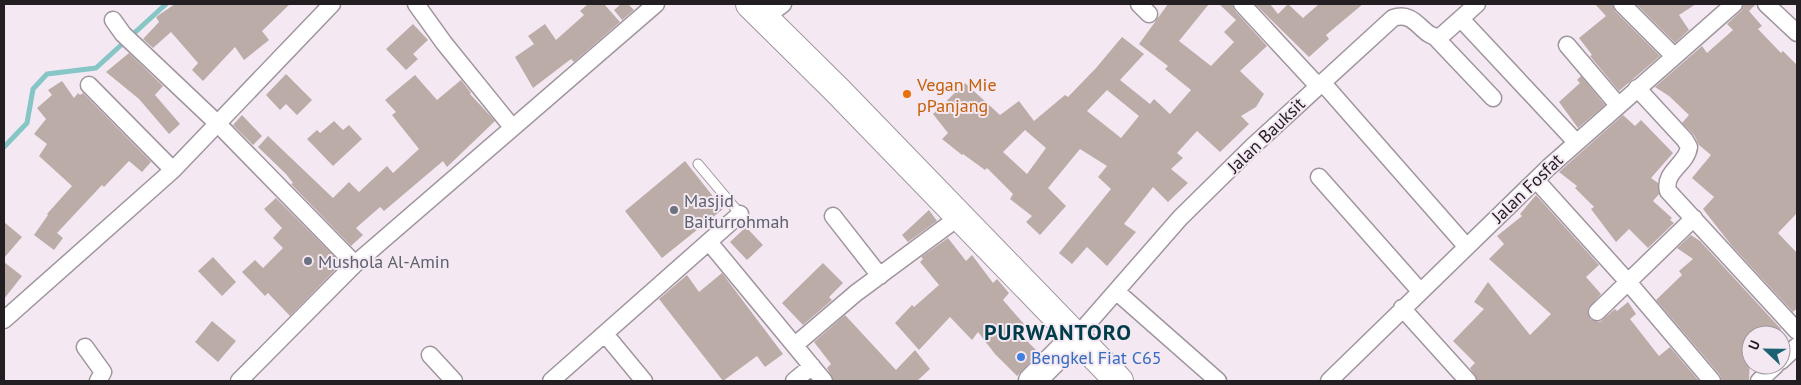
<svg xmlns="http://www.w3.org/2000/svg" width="1801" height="385" font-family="'PT Sans',sans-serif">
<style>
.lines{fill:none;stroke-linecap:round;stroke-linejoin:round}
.stream{stroke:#86c6c6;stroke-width:5}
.building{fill:#bbaca7;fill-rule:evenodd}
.lane-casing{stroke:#a0959e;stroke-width:11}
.street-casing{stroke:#a0959e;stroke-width:19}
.primary-casing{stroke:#a0959e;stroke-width:29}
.highway-casing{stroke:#a0959e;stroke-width:30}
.lane{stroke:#fff;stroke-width:9}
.street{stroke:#fff;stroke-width:16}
.primary{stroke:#fff;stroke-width:26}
.highway{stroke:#fff;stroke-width:28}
.food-dot{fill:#e8710a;stroke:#f4e9f3;stroke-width:2}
.worship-dot{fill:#6b7280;stroke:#f4e9f3;stroke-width:2}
.shop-dot{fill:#3f7fe0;stroke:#f4e9f3;stroke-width:2}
.labels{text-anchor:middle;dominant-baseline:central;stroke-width:4;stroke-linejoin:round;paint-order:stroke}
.food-label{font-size:18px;fill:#c56008;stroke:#f4e9f3;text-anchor:start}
.street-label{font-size:18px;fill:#221e22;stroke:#f4e9f3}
.worship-label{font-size:18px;fill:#5b616d;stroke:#f4e9f3;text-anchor:start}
.shop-label{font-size:18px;fill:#366cbe;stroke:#f4e9f3;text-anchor:start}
.district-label{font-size:22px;font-weight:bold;letter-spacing:1px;fill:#003c49;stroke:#f4e9f3}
</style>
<rect width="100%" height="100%" fill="#f4e9f3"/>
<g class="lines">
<path class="stream" d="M 4,147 L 27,123 L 33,89 L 47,74 L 96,68 L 166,4"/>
</g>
<path class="building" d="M 175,4 L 290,4 L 262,31 L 269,40 L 244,60 L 235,47 L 203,81 L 192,70 L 198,63 L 171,32 L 153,48 L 143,39 L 159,22 L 156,17 Z
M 588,4 L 604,4 L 620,22 L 574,62 L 571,59 L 533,88 L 515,57 L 534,44 L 528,36 L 545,24 L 556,40 L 584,15 L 580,11 Z
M 621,4 L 628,4 L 634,10 L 622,20 L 614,10 Z
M 1168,4 L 1209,4 L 1179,41 L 1211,66 L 1234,42 L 1224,32 L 1236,20 L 1219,4 L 1232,4 L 1235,11 L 1267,46 L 1240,71 L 1264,94 L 1256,107 L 1241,116 L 1249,124 L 1220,152 L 1197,131 L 1177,153 L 1183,158 L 1171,169 L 1188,183 L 1168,202 L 1153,187 L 1124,224 L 1136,232 L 1107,266 L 1087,247 L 1072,264 L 1059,253 L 1111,189 L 1098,177 L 1107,166 L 1080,149 L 1048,188 L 1066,206 L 1040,235 L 1026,222 L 1032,216 L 1010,199 L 1013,194 L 987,168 L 985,170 L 963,154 L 962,155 L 942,139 L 948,133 L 933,114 L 965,83 L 1000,115 L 1019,101 L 1034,121 L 1065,95 L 1068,97 L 1096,68 L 1122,37 L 1144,54 L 1120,80 L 1150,104 L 1154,99 L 1170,114 L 1191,90 L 1165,69 L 1168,66 L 1139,44 ZM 1107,90 L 1139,116 L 1121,138 L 1087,111 ZM 1025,130 L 1046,148 L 1027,174 L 1003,152 Z
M 1255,4 L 1270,4 L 1278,14 L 1288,4 L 1303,18 L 1319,4 L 1363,4 L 1326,35 L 1329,39 L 1309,57 Z
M 1595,4 L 1612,4 L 1615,11 L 1660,56 L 1619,91 L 1590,56 L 1592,55 L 1579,38 L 1606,16 Z
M 1636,4 L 1696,4 L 1679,15 L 1689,30 L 1675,43 Z
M 1744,4 L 1756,4 L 1749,11 L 1762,26 L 1758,29 L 1781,53 L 1783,51 L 1797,65 L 1797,213 L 1778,233 L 1797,253 L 1797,308 L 1793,312 L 1732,246 L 1703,209 L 1714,197 L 1692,178 L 1711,155 L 1699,145 L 1694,135 L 1682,123 L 1689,115 L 1669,96 L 1655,87 L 1702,46 L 1707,53 L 1733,30 L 1727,24 L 1741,11 Z
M 413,24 L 428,40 L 413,54 L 418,59 L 406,70 L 386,49 Z
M 129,53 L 163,86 L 155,95 L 180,124 L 169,134 L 139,99 L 106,72 Z
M 286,74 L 312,100 L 297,115 L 286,104 L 280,110 L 266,95 Z
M 415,75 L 437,100 L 461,80 L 471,93 L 470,94 L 495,121 L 447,167 L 443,161 L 384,211 L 380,207 L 356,228 L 363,235 L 351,246 L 291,184 L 293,183 L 286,174 L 258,147 L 268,136 L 333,198 L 349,182 L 359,192 L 387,166 L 393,173 L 419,149 L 392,115 L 396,112 L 385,100 Z
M 1581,76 L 1605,105 L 1578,128 L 1559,102 L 1580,83 L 1577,80 Z
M 62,81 L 74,98 L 78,93 L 80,95 L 83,93 L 151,162 L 142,172 L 129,161 L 104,187 L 102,185 L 57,233 L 63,238 L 54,250 L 34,235 L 48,215 L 47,214 L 72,186 L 39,156 L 47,144 L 34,134 L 46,119 L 37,108 L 52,95 L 48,90 Z
M 242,115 L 262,136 L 253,145 L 233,125 Z
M 1623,115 L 1635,126 L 1641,120 L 1673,153 L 1651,178 L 1658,183 L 1659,194 L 1653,201 L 1672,218 L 1670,220 L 1674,223 L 1648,248 L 1629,229 L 1616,242 L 1591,209 L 1594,207 L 1575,188 L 1577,186 L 1559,172 Z
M 334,121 L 343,130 L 349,125 L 362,139 L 333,166 L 307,139 L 317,130 L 320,133 Z
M 685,161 L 723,209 L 662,258 L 625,211 Z
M 1536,195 L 1599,265 L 1586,277 L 1601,294 L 1588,309 L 1590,319 L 1600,322 L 1615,309 L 1617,311 L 1628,302 L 1636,314 L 1630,319 L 1659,356 L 1670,347 L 1699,381 L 1478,381 L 1470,368 L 1475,363 L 1453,341 L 1484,309 L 1474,302 L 1488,282 L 1530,335 L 1551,314 L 1489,259 L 1504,244 L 1497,236 L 1522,216 L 1520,214 Z
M 276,198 L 339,261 L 333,267 L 336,269 L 290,316 L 268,293 L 265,296 L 242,272 L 255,260 L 263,268 L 283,248 L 273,238 L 282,228 L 264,209 Z
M 929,210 L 937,221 L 908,242 L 902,235 Z
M 4,222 L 22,237 L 4,258 Z
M 746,227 L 763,245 L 747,260 L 730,242 Z
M 1691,235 L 1700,241 L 1781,329 L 1775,335 L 1751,335 L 1749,381 L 1722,381 L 1720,375 L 1656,300 L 1682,275 L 1679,271 L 1693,259 L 1677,248 Z
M 948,238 L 966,261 L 972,255 L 993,283 L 997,279 L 1009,293 L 1003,300 L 1024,324 L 1017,331 L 1039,353 L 1017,376 L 995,354 L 978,332 L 972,340 L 950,317 L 919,350 L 895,323 L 912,305 L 914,307 L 939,285 L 920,262 L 923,259 L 921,257 Z
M 213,257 L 236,282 L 222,296 L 198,271 Z
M 4,262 L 22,276 L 4,299 Z
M 823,263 L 843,283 L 829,297 L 832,300 L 803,325 L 782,303 Z
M 722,273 L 783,354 L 765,367 L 757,356 L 723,381 L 659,299 L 687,275 L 699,292 Z
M 845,315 L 896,370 L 915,350 L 930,369 L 917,381 L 834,381 L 827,368 L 831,364 L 814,342 Z
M 212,321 L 236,341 L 218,362 L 195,342 Z"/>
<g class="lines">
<defs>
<path id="lane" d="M 698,164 L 740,214"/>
<path id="street" d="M 416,4 L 444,43 L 512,127
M 1139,4 L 1149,14
M 1242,4 L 1318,86
M 1622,4 L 1674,56
M 1766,4 L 1797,33
M 764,18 L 783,4
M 1461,19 L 1576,142
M 113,20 L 123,34 L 217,123 L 355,264
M 1436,38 L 1493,98
M 1567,45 L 1618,105
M 1322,82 L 1466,246
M 89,85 L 173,170
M 1637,88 L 1685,140 L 1689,147 C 1687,164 1663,172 1668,191 L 1797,331
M 1319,177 L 1420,291
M 1536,180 L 1628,282 L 1694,218
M 833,216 L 880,276
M 709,242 L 824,381
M 1117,292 L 1218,381
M 1402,308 L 1468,381
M 1597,312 L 1628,282 L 1712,381
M 4,320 L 173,170 L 332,4
M 605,334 L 644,381
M 1076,337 L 1180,218 L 1252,147 L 1393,18 C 1417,10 1421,38 1440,37 L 1477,4
M 795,345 L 856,293 L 959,217
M 85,347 L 103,372 L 98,381
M 430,355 L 454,381
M 1781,361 L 1797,346
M 239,381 L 355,264 L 656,4
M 551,381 L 740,214
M 794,381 L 812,366
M 1329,381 L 1549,167 L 1734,4
M 1759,381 L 1776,365"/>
<path id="primary" d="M 1032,381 L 1076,337"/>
<path id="highway" d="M 750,4 L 838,91 L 1119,381"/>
</defs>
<use href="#lane" class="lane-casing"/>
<use href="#street" class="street-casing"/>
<use href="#primary" class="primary-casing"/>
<use href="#highway" class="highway-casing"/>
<use href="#lane" class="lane"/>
<use href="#street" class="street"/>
<use href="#primary" class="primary"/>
<use href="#highway" class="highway"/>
</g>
<circle class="food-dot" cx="907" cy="94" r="5"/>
<g class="worship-dot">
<circle cx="674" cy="210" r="5"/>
<circle cx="308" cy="261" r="5"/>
</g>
<circle class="shop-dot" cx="1021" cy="357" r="5"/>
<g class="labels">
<g class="food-label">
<text x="917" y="84">Vegan Mie<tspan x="917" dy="21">pPanjang</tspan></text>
</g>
<g class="street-label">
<text transform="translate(1266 135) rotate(-44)">Jalan Bauksit</text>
<text transform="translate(1527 188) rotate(-44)">Jalan Fosfat</text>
</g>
<g class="worship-label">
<text x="684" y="200">Masjid<tspan x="684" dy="21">Baiturrohmah</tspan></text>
<text x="318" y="261">Mushola Al-Amin</text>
</g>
<g class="shop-label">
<text x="1031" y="357">Bengkel Fiat C65</text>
</g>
<g class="district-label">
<text x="1058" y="332">PURWANTORO</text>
</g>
</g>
<rect width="1801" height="385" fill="none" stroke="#221e22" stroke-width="10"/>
<g transform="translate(1766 350) rotate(292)"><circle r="24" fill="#f4e9f3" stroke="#a0989f"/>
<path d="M0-4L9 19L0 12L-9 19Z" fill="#1c6273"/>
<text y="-8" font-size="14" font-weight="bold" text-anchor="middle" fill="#221e22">U</text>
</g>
</svg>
